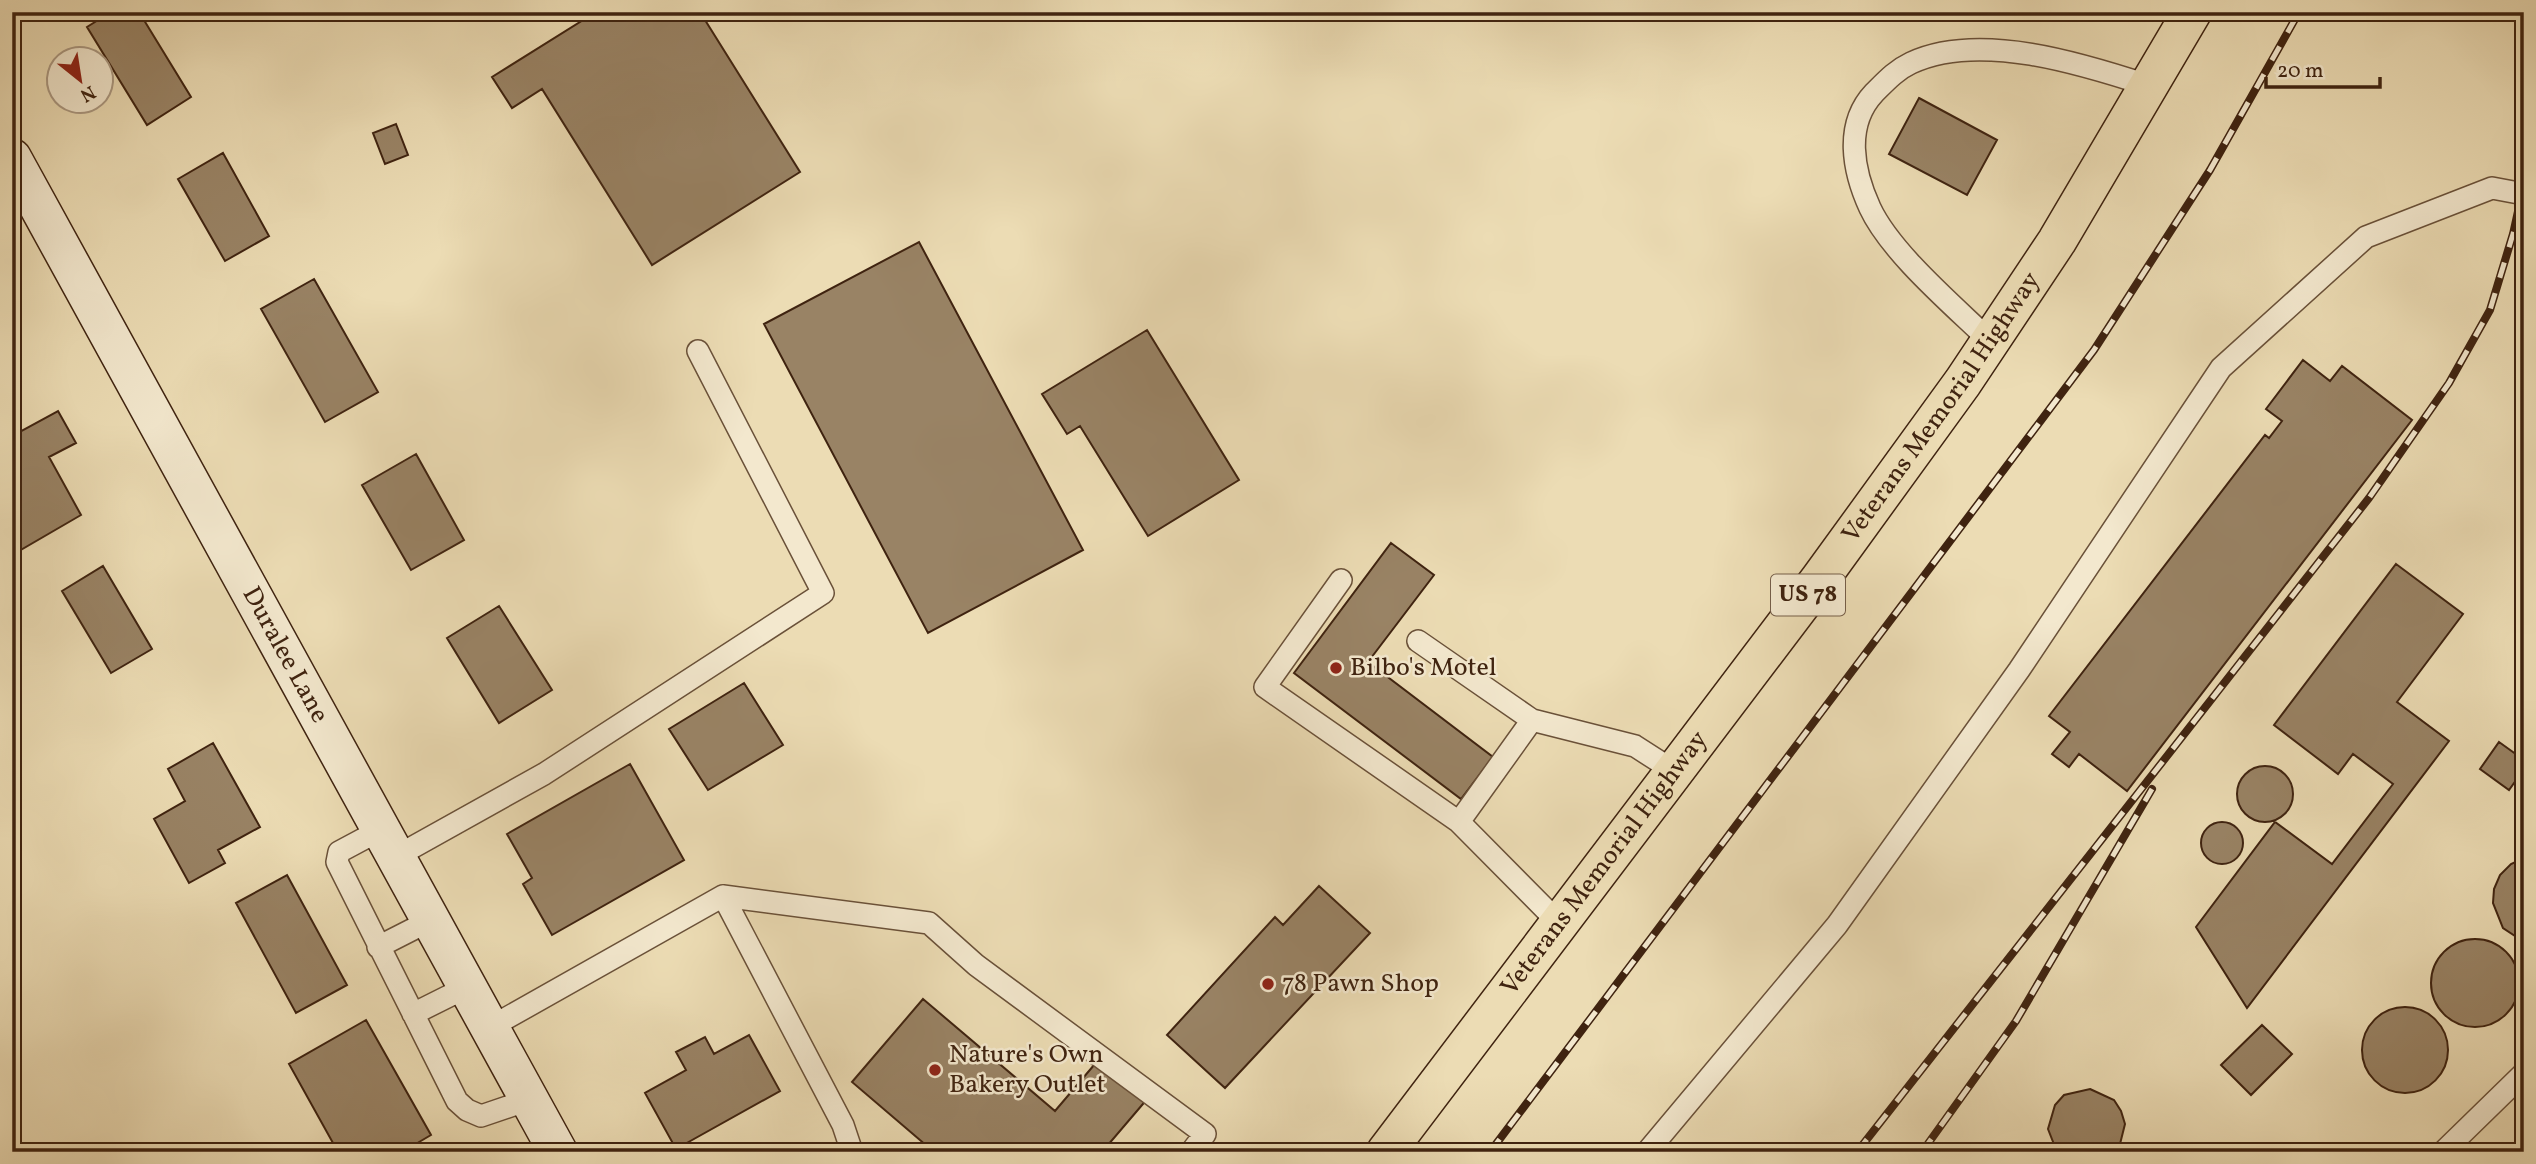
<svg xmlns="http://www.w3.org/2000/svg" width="2536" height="1164" font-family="Vollkorn,serif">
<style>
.building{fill:#998365;stroke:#3f2310;stroke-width:2}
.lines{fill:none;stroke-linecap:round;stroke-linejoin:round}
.lane-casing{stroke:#6a5139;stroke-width:24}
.secondary-casing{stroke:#3f2310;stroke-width:41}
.primary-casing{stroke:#3f2310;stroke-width:41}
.lane{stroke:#f3e8ce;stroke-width:21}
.secondary{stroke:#f3e8ce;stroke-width:38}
.primary{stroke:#ecdcb4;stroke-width:38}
.rail-casing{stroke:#3f2310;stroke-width:8}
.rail{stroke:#f3e8ce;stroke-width:5;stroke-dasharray:16;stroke-linecap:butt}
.poi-dot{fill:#8f2418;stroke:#f3e8ce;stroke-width:2.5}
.labels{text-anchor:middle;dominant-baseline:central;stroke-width:5;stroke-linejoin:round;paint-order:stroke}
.shield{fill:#f3e8ce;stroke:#755e49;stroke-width:2}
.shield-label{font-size:24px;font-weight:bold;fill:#3f2310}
.street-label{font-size:26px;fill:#3f2310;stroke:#f3e8ce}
.poi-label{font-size:26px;fill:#3f2310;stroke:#f3e8ce;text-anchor:start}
</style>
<rect width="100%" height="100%" fill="#ecdcb4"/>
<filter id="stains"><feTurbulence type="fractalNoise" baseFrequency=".00286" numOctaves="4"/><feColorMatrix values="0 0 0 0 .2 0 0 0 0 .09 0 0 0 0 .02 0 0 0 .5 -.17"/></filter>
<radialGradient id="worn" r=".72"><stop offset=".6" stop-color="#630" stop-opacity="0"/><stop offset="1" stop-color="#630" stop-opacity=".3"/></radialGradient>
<path class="building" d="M 111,12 L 139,12 L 191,97 L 147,125 L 87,27 Z
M 596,12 L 700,12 L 800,172 L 652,265 L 542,89 L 512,108 L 492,77 Z
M 1919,98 L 1997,140 L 1967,195 L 1889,154 Z
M 396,124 L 408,155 L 385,164 L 373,133 Z
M 223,153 L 269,236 L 225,261 L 178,179 Z
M 919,242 L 1083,550 L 928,633 L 764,324 Z
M 314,279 L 378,392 L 325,422 L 261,309 Z
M 1147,330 L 1239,480 L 1148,536 L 1080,426 L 1067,434 L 1042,394 Z
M 2303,360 L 2330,381 L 2342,366 L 2412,420 L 2127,791 L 2079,754 L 2069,767 L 2052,754 L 2070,732 L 2049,716 L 2265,435 L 2269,438 L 2282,421 L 2266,409 Z
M 58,411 L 76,443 L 49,457 L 81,515 L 12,555 L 12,436 Z
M 416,454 L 464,540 L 411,570 L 362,485 Z
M 1391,543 L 1434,575 L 1368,662 L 1493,757 L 1461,799 L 1294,673 Z
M 2396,564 L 2463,614 L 2397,702 L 2449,741 L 2247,1008 L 2196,927 L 2275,822 L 2332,864 L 2393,784 L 2353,754 L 2338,774 L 2274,725 Z
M 103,566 L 152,649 L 111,673 L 62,591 Z
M 499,606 L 552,690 L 499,723 L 447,638 Z
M 744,683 L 783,745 L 708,790 L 669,729 Z
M 2499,742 L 2524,760 L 2524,769 L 2509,790 L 2480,769 Z
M 213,743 L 260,827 L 218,850 L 225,863 L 189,883 L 154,819 L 185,801 L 168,769 Z
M 630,764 L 684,860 L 552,935 L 523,884 L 532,878 L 507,834 Z
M2237 794a28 28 0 1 1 56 0a28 28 0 1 1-56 0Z
M2201 843a21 21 0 1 1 42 0a21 21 0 1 1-42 0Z
M 2524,858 L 2524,942 L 2503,928 L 2493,903 L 2494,889 L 2500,875 L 2511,864 Z
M 287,875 L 347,985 L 296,1013 L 236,903 Z
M 1319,886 L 1370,933 L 1225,1088 L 1167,1035 L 1275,917 L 1283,925 Z
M2431 983a44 44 0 1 1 88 0a44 44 0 1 1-88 0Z
M 923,999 L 1055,1111 L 1100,1058 L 1148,1098 L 1102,1152 L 934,1152 L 852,1082 Z
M2362 1050a43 43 0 1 1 86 0a43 43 0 1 1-86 0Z
M 366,1020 L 431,1135 L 402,1152 L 338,1152 L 289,1064 Z
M 2262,1025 L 2292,1054 L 2251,1095 L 2221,1065 Z
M 749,1035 L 780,1091 L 676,1149 L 645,1093 L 686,1070 L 676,1052 L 705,1037 L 714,1054 Z
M 2090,1089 L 2114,1100 L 2121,1111 L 2125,1124 L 2119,1148 L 2115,1152 L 2057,1152 L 2048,1129 L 2055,1105 L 2064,1095 Z"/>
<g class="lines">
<defs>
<path id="lane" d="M 1991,342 C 1954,306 1891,253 1870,208 C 1853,171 1844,125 1874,93 C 1886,81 1896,70 1911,63 C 1979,31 2083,64 2150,86
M 1341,580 L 1265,687 L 1459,822 L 1559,923
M 1418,641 L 1532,720 L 1635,746 L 1674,771
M 1459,822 L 1532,720
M 382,829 L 339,852 L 337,862 L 457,1101 L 467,1110 L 481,1116 L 528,1100
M 397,856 L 544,774 L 823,593 L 698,351
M 723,896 L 843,1125 L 852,1152
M 378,947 L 431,920
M 413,1014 L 467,987
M 489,1028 L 723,896 L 929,923 L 976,965 L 1205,1134 L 1191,1152
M 1647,1152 L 1837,925 L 2019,670 L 2221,368 L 2366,237 L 2492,188 L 2524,194
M 2443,1152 L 2524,1073"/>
<g id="secondary">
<path id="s1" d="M 12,158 L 558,1152"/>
</g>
<g id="primary">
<path id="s2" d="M 1386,1152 L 1820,579 L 1963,382 L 2057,241 L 2192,12"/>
</g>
</defs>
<use href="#lane" class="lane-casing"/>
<use href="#secondary" class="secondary-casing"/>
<use href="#primary" class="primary-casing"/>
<use href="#lane" class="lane"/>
<use href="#secondary" class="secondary"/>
<use href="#primary" class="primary"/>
<defs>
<path id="rail" d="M 1490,1152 L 2094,350 L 2210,170 L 2299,12
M 1857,1152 L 2369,498 L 2449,383 L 2490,310 L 2513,234 L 2524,184
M 1922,1152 L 2016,1021 L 2152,789"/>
</defs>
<use href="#rail" class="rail-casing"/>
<use href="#rail" class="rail"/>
</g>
<g class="poi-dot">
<circle cx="1336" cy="668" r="7"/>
<circle cx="1268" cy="984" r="7"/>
<circle cx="935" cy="1070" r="7"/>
</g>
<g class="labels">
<rect class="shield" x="1771" y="574.5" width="74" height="41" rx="5"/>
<g class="shield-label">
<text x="1808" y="595">US 78</text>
</g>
<g class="street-label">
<text stroke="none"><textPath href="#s2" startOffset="929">Veterans Memorial Highway</textPath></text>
<text stroke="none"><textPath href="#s1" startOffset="567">Duralee Lane</textPath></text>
<text stroke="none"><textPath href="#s2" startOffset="362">Veterans Memorial Highway</textPath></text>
</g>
<g class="poi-label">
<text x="1350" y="668">Bilbo's Motel</text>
<text x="1282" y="984">78 Pawn Shop</text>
<text x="949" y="1055">Nature's Own<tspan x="949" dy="30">Bakery Outlet</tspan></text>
</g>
</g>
<rect width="2536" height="1164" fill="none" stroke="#ecdcb4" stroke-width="42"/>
<rect x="14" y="14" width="2508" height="1136" fill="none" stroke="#3f2310" stroke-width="3.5"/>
<rect x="21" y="21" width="2494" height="1122" fill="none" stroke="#3f2310" stroke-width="2"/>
<g transform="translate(80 80) rotate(150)"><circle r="33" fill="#f3e8ce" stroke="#ab9982" stroke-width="2"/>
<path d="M0-5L12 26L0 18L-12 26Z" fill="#8f2418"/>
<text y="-10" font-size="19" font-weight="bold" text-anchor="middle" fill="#3f2310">N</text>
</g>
<path d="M2266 77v10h114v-10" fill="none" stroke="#3f2310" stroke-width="3.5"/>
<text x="2277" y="77" font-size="21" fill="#3f2310" stroke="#f3e8ce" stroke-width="5" paint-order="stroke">20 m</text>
<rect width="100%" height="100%" filter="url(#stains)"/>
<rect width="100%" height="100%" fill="url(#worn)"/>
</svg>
